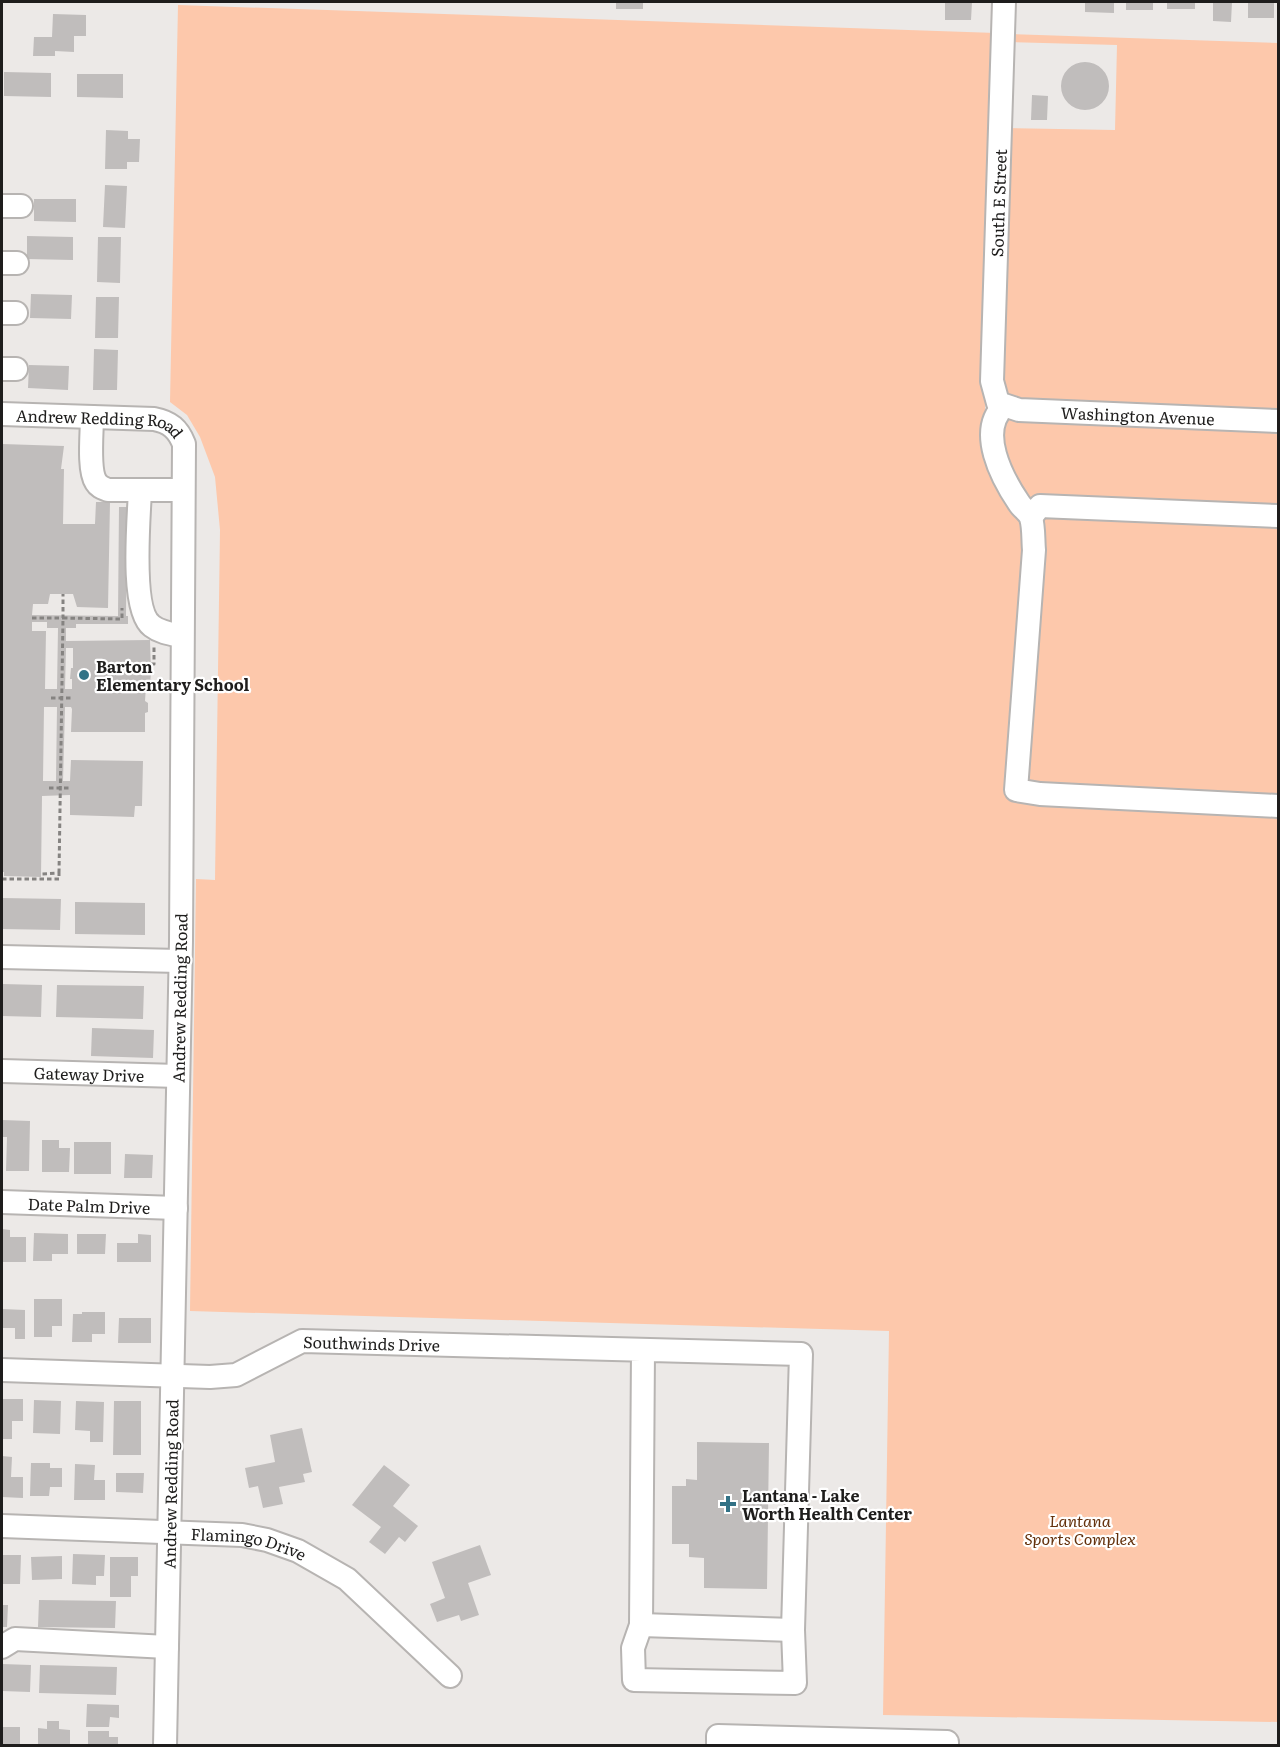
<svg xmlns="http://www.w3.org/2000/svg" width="1280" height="1747" font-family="Literata,serif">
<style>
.green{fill:#fdc8ab}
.building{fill:#c0bdbc;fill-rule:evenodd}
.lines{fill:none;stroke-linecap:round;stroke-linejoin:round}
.minor-casing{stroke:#b7b4b2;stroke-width:26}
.path{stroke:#858381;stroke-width:3;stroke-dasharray:4.5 3;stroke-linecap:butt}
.minor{stroke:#fff;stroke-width:22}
.poi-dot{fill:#327286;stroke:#fff;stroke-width:2}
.labels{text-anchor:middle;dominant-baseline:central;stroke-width:4.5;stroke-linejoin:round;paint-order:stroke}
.street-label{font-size:16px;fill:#1e1d1c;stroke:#fff}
.poi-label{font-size:16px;font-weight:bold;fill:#1e1d1c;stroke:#fff;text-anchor:start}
.park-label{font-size:16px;font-style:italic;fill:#64310c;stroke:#fff}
</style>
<rect width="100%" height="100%" fill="#ece9e7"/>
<path class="green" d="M 178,5 L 996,33 L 985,413 L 1278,427 L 1278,1722 L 883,1715 L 889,1331 L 190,1311 L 196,879 L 215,880 L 220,530 L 215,477 L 200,437 L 187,415 L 170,402 Z
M 1010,34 L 1278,43 L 1278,413 L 1016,401 L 1005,396 L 998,378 L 1006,128 L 1115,130 L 1117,45 L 1010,42 Z"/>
<path class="building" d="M 616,2 L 643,2 L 643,9 L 616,9 Z
M 945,2 L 972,2 L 971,20 L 945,20 Z
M 1085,2 L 1114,2 L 1114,13 L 1085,12 Z
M 1126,2 L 1153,2 L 1153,10 L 1126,10 Z
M 1167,2 L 1195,2 L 1195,9 L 1167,9 Z
M 1213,2 L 1232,2 L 1231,22 L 1213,21 Z
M 1248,2 L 1274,2 L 1274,18 L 1248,18 Z
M 53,14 L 86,15 L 86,36 L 74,36 L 74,52 L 55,51 L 55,56 L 33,56 L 34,37 L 52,37 Z
M1061 86a24 24 0 1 1 48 0a24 24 0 1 1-48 0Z
M 4,72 L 51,73 L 51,97 L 4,96 Z
M 77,74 L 123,74 L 123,98 L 77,97 Z
M 1032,95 L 1048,96 L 1047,120 L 1031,120 Z
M 106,130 L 128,131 L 128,139 L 140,139 L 139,162 L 127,162 L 127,169 L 105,169 Z
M 105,185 L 127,186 L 125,228 L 103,227 Z
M 34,199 L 76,199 L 76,222 L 34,221 Z
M 27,236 L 73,237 L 73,260 L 27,259 Z
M 98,237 L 121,237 L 120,283 L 97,282 Z
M 31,294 L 72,295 L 71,319 L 30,318 Z
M 96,297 L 119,297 L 118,338 L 95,338 Z
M 94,349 L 118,350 L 117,390 L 93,390 Z
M 29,365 L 69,366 L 68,390 L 28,388 Z
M 2,444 L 64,446 L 61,469 L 64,469 L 63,524 L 95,524 L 96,502 L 110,502 L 108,608 L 77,607 L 73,594 L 50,594 L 48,604 L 33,604 L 32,615 L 118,616 L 119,507 L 127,507 L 126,616 L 128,616 L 128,624 L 76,624 L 76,628 L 66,628 L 66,641 L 150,640 L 151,673 L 150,685 L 146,685 L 145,701 L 148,703 L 148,712 L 145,713 L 145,732 L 71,732 L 72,709 L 71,707 L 65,707 L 63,781 L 70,781 L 71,760 L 143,761 L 142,806 L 135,806 L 134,817 L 70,815 L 70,795 L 42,796 L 41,877 L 4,876 L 4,872 L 2,872 ZM 32,622 L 47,622 L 47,628 L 58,628 L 57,689 L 45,689 L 46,631 L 32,631 ZM 66,648 L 73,648 L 73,668 L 71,668 L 70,679 L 72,679 L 72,689 L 65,689 ZM 44,707 L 57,707 L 56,781 L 43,781 Z
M 2,898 L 61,899 L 60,930 L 2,929 Z
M 75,902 L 145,903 L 145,935 L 75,934 Z
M 2,984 L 42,985 L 41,1017 L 2,1016 Z
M 57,985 L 144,986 L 143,1019 L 56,1017 Z
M 92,1028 L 154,1030 L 153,1058 L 91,1056 Z
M 2,1120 L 30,1121 L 29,1171 L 6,1171 L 7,1137 L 2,1137 Z
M 42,1140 L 59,1140 L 59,1148 L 70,1148 L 69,1172 L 42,1172 Z
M 74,1142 L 111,1142 L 111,1174 L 74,1174 Z
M 125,1154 L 153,1155 L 152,1178 L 124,1178 Z
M 2,1229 L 10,1230 L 10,1237 L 26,1237 L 26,1262 L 2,1262 Z
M 34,1233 L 68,1234 L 68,1254 L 52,1254 L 52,1261 L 33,1261 Z
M 77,1234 L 106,1234 L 105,1254 L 77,1254 Z
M 138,1234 L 151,1235 L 151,1262 L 117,1262 L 117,1243 L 138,1243 Z
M 34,1299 L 62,1299 L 62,1326 L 52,1326 L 52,1337 L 34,1337 Z
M 2,1309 L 25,1310 L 25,1339 L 15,1339 L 15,1328 L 2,1328 Z
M 82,1312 L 105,1312 L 105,1334 L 92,1334 L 92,1342 L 72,1342 L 73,1314 L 82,1314 Z
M 119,1318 L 151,1318 L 151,1343 L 118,1343 Z
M 2,1399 L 23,1399 L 23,1421 L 12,1421 L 12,1439 L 2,1439 Z
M 34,1400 L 61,1401 L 60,1434 L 33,1433 Z
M 76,1401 L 104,1402 L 103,1442 L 90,1442 L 90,1431 L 75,1430 Z
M 114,1401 L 141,1401 L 141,1455 L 113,1455 Z
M 302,1428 L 312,1472 L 303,1474 L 305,1482 L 279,1487 L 283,1504 L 263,1508 L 258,1486 L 249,1488 L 245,1468 L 275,1462 L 270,1435 Z
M 697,1442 L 769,1443 L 767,1589 L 704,1588 L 704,1558 L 689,1557 L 689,1544 L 672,1544 L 672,1486 L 686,1486 L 686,1479 L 697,1480 Z
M 2,1456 L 12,1457 L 11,1477 L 23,1477 L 23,1498 L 2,1497 Z
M 31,1463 L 50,1463 L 50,1468 L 62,1468 L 62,1487 L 50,1487 L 49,1496 L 30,1496 Z
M 75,1464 L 95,1465 L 94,1480 L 105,1480 L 105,1500 L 74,1500 Z
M 384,1465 L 410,1485 L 393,1506 L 418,1526 L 405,1542 L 399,1537 L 385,1554 L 369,1542 L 381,1527 L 352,1505 Z
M 116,1473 L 144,1473 L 143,1493 L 116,1492 Z
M 480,1545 L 491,1575 L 468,1583 L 479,1615 L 461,1621 L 459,1615 L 437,1622 L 430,1604 L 445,1598 L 432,1562 Z
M 73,1554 L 105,1555 L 104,1576 L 96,1576 L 96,1585 L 72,1584 Z
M 2,1555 L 21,1555 L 20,1584 L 2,1584 Z
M 62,1556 L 62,1579 L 32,1580 L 31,1557 Z
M 110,1557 L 138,1557 L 138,1576 L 131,1576 L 131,1597 L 110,1597 Z
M 39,1600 L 116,1601 L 115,1628 L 38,1627 Z
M 2,1605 L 8,1605 L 7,1627 L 2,1627 Z
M 2,1664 L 31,1665 L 30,1692 L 2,1691 Z
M 40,1665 L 117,1667 L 116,1695 L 39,1693 Z
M 87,1704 L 119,1705 L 119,1718 L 110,1717 L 109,1727 L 86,1727 Z
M 47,1721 L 59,1721 L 59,1729 L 70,1730 L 70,1746 L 38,1746 L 38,1728 L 47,1729 Z
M 2,1727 L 20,1727 L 20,1746 L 2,1746 Z
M 88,1731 L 109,1731 L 109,1737 L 118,1737 L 118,1746 L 88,1746 Z"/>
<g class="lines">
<defs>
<g id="minor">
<path id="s1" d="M 1004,2 L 992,381 L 998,403 L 1019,410 L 1278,421"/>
<path d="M 2,206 L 21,206"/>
<path d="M 2,263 L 17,263"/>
<path d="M 2,313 L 16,313"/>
<path d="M 2,369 L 16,369"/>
<path d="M 1004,406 C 977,431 1002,478 1019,503 C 1022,508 1029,512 1031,518 C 1034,527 1033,541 1034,550 L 1016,790 L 1040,794 L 1278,806"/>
<path id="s2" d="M 2,414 L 154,419 C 170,422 178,429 184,444 L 181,941 L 165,1746"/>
<path d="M 92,417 C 92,432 88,470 96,482 C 99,487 103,488 108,490 L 183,490"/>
<path d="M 140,490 C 139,518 130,610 152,626 C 161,633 172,634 182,636"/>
<path d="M 1031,517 L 1040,506 L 1278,516"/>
<path d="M 2,957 L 180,961"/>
<path id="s3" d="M 2,1071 L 178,1076"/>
<path id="s4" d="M 2,1202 L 176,1208"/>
<path id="s5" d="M 2,1370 L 210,1377 L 236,1375 L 302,1341 L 801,1354 L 793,1630 L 795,1683 L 634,1680 L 633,1648 L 641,1625 L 643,1351"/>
<path id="s6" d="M 2,1526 L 242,1535 L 267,1540 L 298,1551 L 347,1579 L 450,1676"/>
<path d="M 641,1625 L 793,1630"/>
<path d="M 2,1647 L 15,1639 L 167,1647"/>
<path d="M 718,1746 L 718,1736 L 947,1742 L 947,1746"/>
</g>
</defs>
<use href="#minor" class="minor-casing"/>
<path class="path" d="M 32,618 L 63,618 L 63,594
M 151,664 L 154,664 L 154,647
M 51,698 L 71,698
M 49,788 L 70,788
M 59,873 L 63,618 L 122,619 L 122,608
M 2,879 L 59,879 L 59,873 L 41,874"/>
<use href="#minor" class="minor"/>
</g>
<g class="poi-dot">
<circle cx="84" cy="675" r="6"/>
<path d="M725 1495h6v6h6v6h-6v6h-6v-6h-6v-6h6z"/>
</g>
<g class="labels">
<g class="street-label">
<text transform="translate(998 203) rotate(-88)">South E Street</text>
<text stroke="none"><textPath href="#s1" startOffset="543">Washington Avenue</textPath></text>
<text stroke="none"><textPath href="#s2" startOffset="99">Andrew Redding Road</textPath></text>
<text transform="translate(179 998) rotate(-89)">Andrew Redding Road</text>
<text stroke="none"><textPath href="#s3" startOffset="87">Gateway Drive</textPath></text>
<text stroke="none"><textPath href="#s4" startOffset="87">Date Palm Drive</textPath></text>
<text stroke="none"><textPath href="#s5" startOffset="378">Southwinds Drive</textPath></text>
<text transform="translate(170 1484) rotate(-89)">Andrew Redding Road</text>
<text stroke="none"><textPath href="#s6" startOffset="248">Flamingo Drive</textPath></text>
</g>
<g class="poi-label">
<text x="96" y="666">Barton<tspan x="96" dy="18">Elementary School</tspan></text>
<text x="742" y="1495">Lantana - Lake<tspan x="742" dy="18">Worth Health Center</tspan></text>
</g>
<g class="park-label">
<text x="1080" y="1520">Lantana<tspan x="1080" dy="18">Sports Complex</tspan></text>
</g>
</g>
<rect width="1280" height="1747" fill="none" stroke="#1e1d1c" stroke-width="6"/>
</svg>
